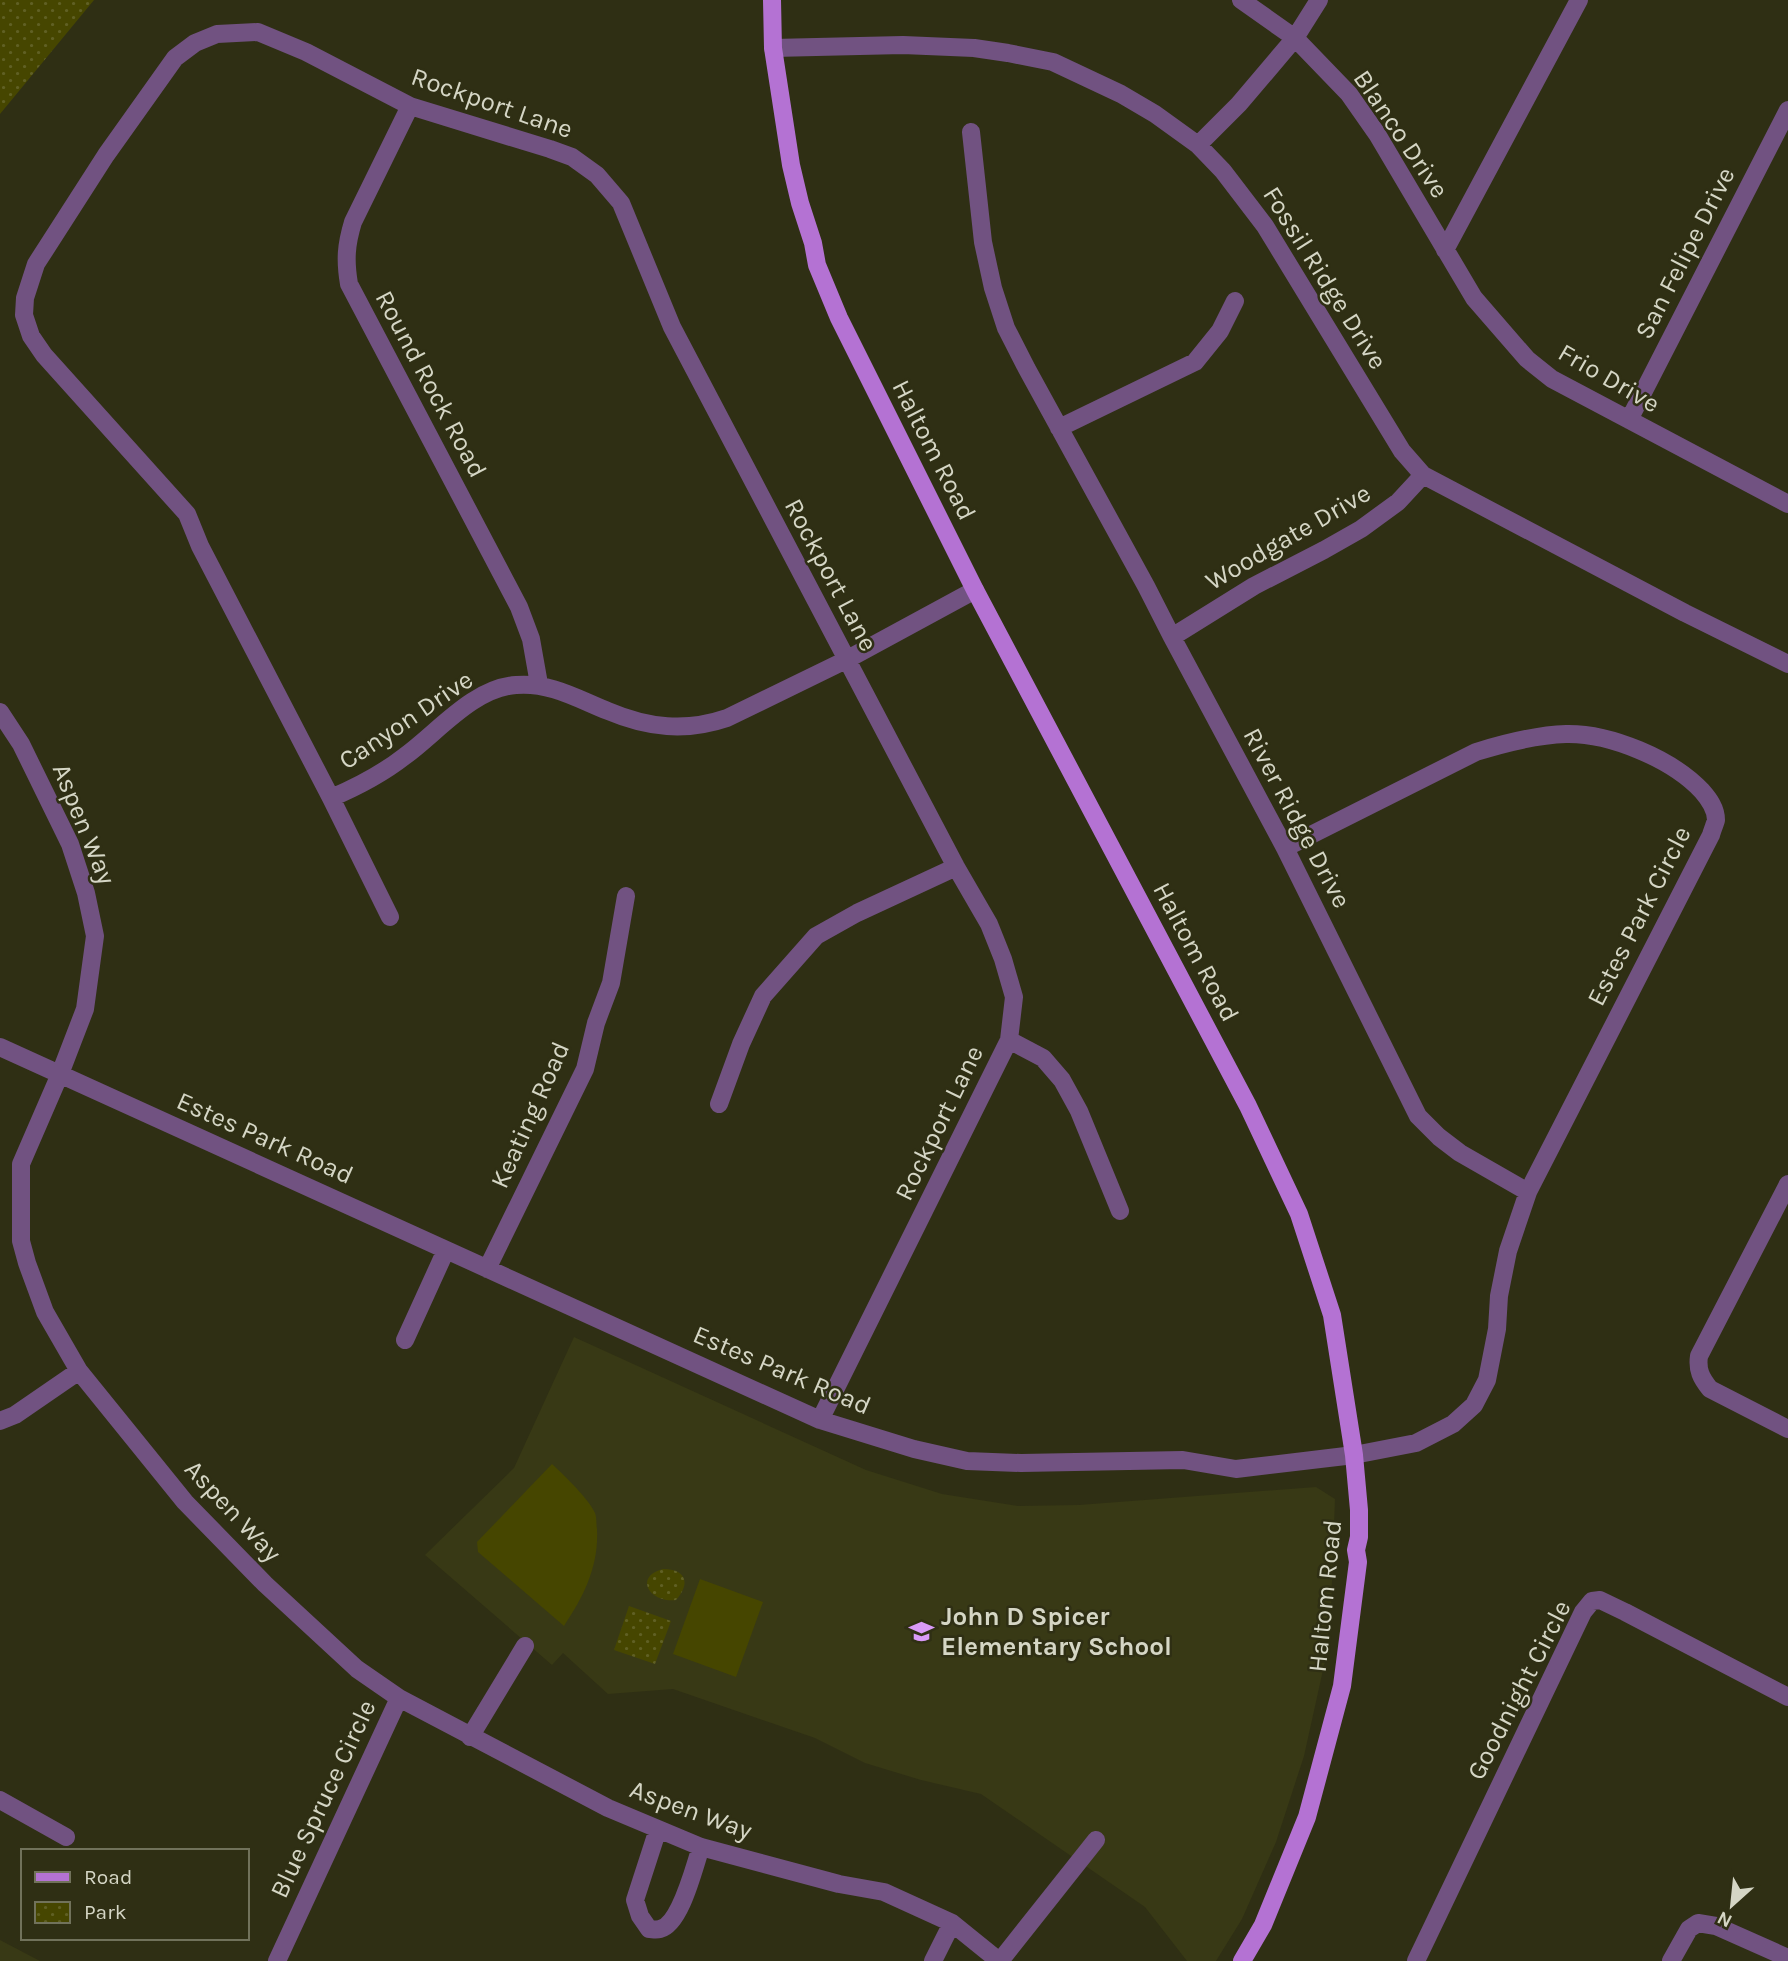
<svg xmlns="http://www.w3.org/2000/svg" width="1788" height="1961" font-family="Karla,sans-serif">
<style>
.built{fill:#383915}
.park{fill:url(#park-dots)}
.garden{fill:#464600}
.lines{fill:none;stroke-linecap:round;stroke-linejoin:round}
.minor{stroke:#715281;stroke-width:18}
.major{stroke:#b472d3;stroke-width:18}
.labels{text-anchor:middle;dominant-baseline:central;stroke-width:5;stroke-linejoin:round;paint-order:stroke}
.street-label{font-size:26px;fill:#d5d6c5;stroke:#2f2f14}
.poi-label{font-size:26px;font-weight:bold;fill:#d5d6c5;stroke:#2f2f14;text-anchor:start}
</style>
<defs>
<pattern id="park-dots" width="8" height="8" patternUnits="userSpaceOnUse" patternTransform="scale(1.75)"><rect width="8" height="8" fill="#464600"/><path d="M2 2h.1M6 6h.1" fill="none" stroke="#606024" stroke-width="1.8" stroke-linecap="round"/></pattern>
</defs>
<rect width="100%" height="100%" fill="#2f2f14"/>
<path class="built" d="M 574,1337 L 866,1470 L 942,1494 L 1018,1506 L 1079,1505 L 1316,1487 L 1335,1499 L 1331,1608 L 1325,1661 L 1304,1756 L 1276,1842 L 1242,1919 L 1216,1961 L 1187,1961 L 1145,1907 L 981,1794 L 921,1780 L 865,1763 L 815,1738 L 673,1689 L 608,1694 L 563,1653 L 552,1665 L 425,1555 L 514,1468 Z
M 0,1940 L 40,1961 L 0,1961 Z"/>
<path class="park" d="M 0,0 L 94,0 L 0,114 Z
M 663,1569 C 686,1569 691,1583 676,1600 C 650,1603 633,1577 663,1569 Z
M 629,1606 L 671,1621 L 655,1664 L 614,1650 Z"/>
<path class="garden" d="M 552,1464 C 564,1475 588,1498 595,1513 C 597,1518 596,1525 597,1529 C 599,1566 584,1596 564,1626 L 478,1552 L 477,1542 Z
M 700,1579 L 763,1602 L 736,1677 L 673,1654 Z"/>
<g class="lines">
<path class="minor" d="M 1241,0 L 1295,38 L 1349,94 L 1377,134 L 1474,298 L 1527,359 L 1552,379 L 1788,504
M 773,48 L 903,45 L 974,48 L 1008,53 L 1053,62 L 1121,94 L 1155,114 L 1198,145 L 1223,171 L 1265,226 L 1402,451 L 1423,475 L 1685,613 L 1788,664
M 410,106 L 353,222 C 346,245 345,260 349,284 L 519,607 L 531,639 L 539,684
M 971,132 L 983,242 L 993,288 L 1006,328 L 1027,369 L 1146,586 L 1172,637 L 1285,848 L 1418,1116 L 1439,1137 L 1460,1153 L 1528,1192
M 1198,145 L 1239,104 L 1295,38 L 1319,0
M 1445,250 L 1579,0
M 1629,420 L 1788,110
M 1059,428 L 1195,362 L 1220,331 L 1235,301
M 1172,637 L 1254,586 L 1324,550 L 1361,529 L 1398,502 L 1423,475
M 0,712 L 21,744 L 70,844 L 86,893 L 95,936 L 85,1009 L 60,1074 L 21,1164 L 21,1241 L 27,1263 L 45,1312 L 79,1371 L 185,1502 L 265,1584 L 357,1669 L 399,1698 L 608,1808 L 701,1847 L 839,1884 L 884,1892 L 952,1923 L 999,1961
M 331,798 C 357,787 382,774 405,756 C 438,732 473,688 516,685 C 550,682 578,699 608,711 C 648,728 686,732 727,718 L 846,660 L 975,590
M 390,917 L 331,798 L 200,546 L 187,514 L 44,355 L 31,336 L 24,315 L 25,298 L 36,264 L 106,155 L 175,58 L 195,43 L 217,34 L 258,32 L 306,52 L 410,106 L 550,149 L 572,157 L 597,175 L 621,203 L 672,327 L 956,867 L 989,924 L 1003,959 L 1014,997 L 1009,1040 L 820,1420
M 1009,1040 L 1043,1058 L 1062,1080 L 1079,1111 L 1120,1211
M 0,1047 L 820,1420 L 914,1449 L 967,1461 L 1021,1463 L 1183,1460 L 1236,1469 L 1354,1455 L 1416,1443 L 1453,1424 L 1474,1405 L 1487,1380 L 1497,1329 L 1499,1296 L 1508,1251 L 1528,1192 L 1711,835 C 1712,831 1715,824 1716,820 C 1716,808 1709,799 1702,791 C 1672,759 1610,733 1566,734 C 1535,735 1505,743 1476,752 L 1285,848
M 719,1104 L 741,1044 L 763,996 L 816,936 L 857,913 L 956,867
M 1788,1184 L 1699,1356 C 1697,1370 1701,1378 1710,1389 L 1788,1429
M 487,1269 L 585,1069 L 596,1023 L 611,983 L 626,896
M 405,1340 L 446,1250
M 0,1421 L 15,1415 L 79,1371
M 470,1737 L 525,1646
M 0,1800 L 66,1837
M 658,1829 L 635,1900 L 640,1916 L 649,1929 C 652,1929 656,1930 660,1929 C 681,1924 694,1867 701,1847
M 277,1961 L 399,1698
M 933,1961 L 952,1923
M 1000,1961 L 1096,1840
M 1416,1961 L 1583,1612 L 1592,1601 L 1600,1600 L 1625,1612 L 1788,1697
M 1671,1961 L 1689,1929 L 1698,1923 L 1716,1926 L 1788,1958"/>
<path class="major" d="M 772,0 L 773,48 L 791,165 L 800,203 L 813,243 L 817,265 L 839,318 L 975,590 L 1248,1106 L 1299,1214 L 1332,1315 L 1354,1455 L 1359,1510 L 1359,1537 L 1356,1550 L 1358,1562 L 1342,1686 L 1307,1817 L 1263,1925 L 1242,1961"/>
</g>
<defs>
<symbol id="school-bare" viewBox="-9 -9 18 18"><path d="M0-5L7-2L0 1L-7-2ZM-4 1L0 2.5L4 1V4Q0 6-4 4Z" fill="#d99af7" stroke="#2f2f14" stroke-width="2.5" paint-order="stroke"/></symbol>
</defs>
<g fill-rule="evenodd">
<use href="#school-bare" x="904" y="1614" width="35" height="35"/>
</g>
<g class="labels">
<g class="street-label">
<text transform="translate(492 103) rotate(19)">Rockport Lane</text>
<text transform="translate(1401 134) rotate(56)">Blanco Drive</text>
<text transform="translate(1685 253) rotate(-63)">San Felipe Drive</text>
<text transform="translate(1325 278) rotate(58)">Fossil Ridge Drive</text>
<text transform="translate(1609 378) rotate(30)">Frio Drive</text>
<text transform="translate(431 384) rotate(62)">Round Rock Road</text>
<text transform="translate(934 450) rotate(63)">Haltom Road</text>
<text transform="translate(1288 537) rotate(-30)">Woodgate Drive</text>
<text transform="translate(831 575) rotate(62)">Rockport Lane</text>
<text transform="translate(406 720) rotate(-34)">Canyon Drive</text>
<text transform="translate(1297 818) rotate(62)">River Ridge Drive</text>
<text transform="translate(84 824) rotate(68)">Aspen Way</text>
<text transform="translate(1639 916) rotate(-63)">Estes Park Circle</text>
<text transform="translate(1196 952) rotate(62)">Haltom Road</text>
<text transform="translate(530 1115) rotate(-66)">Keating Road</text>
<text transform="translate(939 1123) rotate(-64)">Rockport Lane</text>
<text transform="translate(265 1138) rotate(24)">Estes Park Road</text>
<text transform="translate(782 1370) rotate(23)">Estes Park Road</text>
<text transform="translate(233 1511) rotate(47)">Aspen Way</text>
<text transform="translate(1325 1596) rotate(-84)">Haltom Road</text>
<text transform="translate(1519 1690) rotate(-63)">Goodnight Circle</text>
<text transform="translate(323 1799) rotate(-65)">Blue Spruce Circle</text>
<text transform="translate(691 1810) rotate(20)">Aspen Way</text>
</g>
<g class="poi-label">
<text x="941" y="1616">John D Spicer<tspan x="941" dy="30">Elementary School</tspan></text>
</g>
</g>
<rect x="21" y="1849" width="228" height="91" fill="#2f2f14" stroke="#71725b" stroke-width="2"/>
<rect x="35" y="1872" width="35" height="10" fill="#b472d3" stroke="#71725b" stroke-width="2"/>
<text x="84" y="1884" font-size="21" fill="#d5d6c5">Road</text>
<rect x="35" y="1902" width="35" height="21" fill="url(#park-dots)" stroke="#71725b" stroke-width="2"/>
<text x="84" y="1919" font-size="21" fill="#d5d6c5">Park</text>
<g transform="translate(1732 1905) rotate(207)" stroke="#2f2f14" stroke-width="5" paint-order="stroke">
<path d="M0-5L12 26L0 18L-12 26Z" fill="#d5d6c5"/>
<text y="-10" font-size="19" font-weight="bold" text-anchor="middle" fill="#d5d6c5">N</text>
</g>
</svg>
